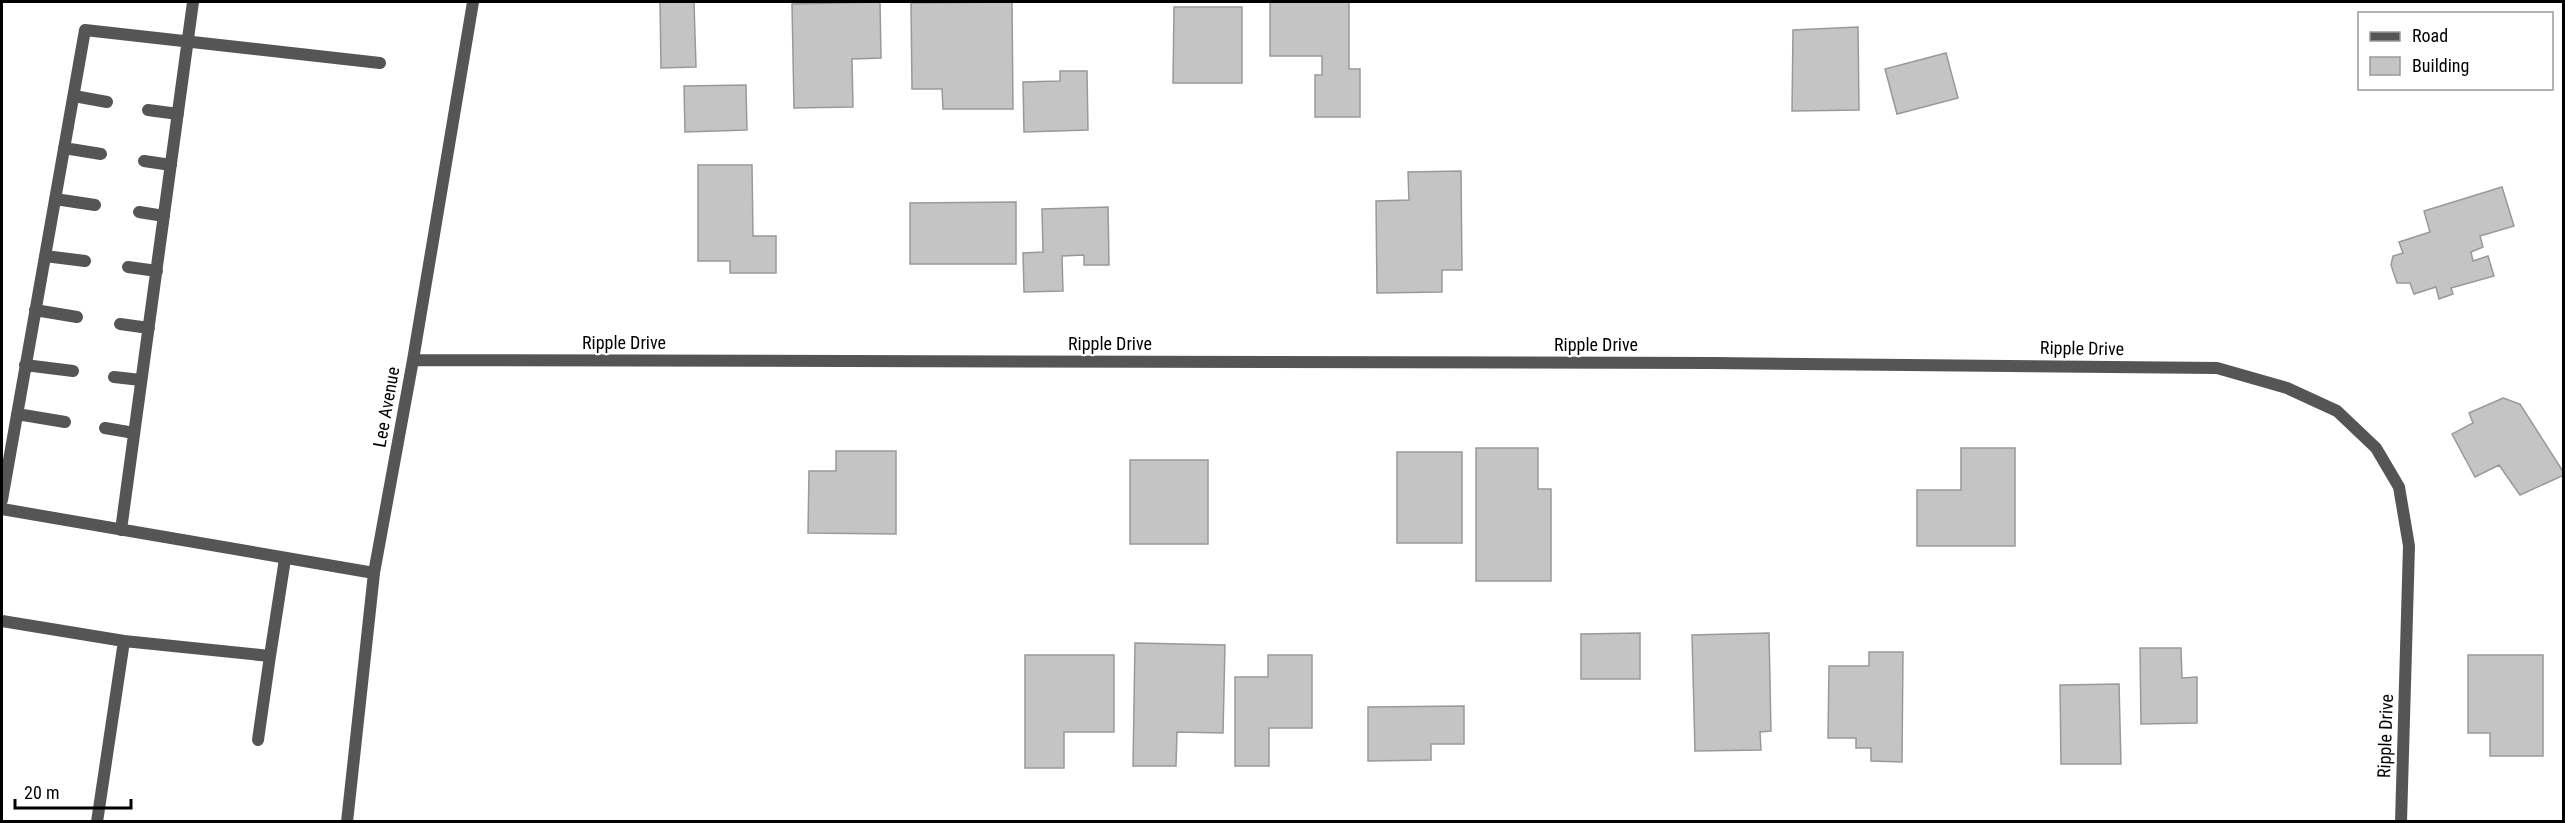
<svg xmlns="http://www.w3.org/2000/svg" width="2565" height="823" font-family="'Roboto Condensed',sans-serif">
<style>
.building{fill:#c4c4c4;stroke:#999;stroke-width:1.5}
.lines{fill:none;stroke-linecap:round;stroke-linejoin:round}
.lane{stroke:#555;stroke-width:12}
.street{stroke:#555;stroke-width:12}
.labels{text-anchor:middle;dominant-baseline:central;stroke-width:4.5;stroke-linejoin:round;paint-order:stroke}
.street-label{font-size:18px;fill:#000;stroke:#fff}
</style>
<rect width="100%" height="100%" fill="#fff"/>
<path class="building" d="M 660,2 L 694,2 L 696,67 L 661,68 Z
M 880,2 L 881,58 L 852,59 L 853,107 L 794,108 L 792,4 Z
M 1012,2 L 1013,109 L 943,109 L 942,89 L 912,89 L 911,3 Z
M 1270,2 L 1349,2 L 1349,69 L 1360,69 L 1360,117 L 1315,117 L 1315,75 L 1322,75 L 1322,56 L 1270,56 Z
M 1174,7 L 1242,7 L 1242,83 L 1173,83 Z
M 1858,27 L 1859,110 L 1792,111 L 1793,30 Z
M 1946,53 L 1958,98 L 1897,114 L 1885,69 Z
M 1060,71 L 1087,71 L 1088,130 L 1024,132 L 1023,82 L 1060,81 Z
M 746,85 L 747,130 L 685,132 L 684,86 Z
M 698,165 L 752,165 L 753,236 L 776,236 L 776,273 L 730,273 L 730,261 L 698,261 Z
M 1461,171 L 1462,270 L 1442,270 L 1442,292 L 1377,293 L 1376,201 L 1409,200 L 1408,172 Z
M 2502,187 L 2514,226 L 2480,236 L 2483,247 L 2471,252 L 2473,261 L 2488,256 L 2494,276 L 2451,288 L 2453,294 L 2439,299 L 2436,287 L 2414,294 L 2410,283 L 2397,283 L 2391,265 L 2393,256 L 2403,253 L 2399,242 L 2430,232 L 2424,211 Z
M 1016,202 L 1016,264 L 910,264 L 910,203 Z
M 1108,207 L 1109,265 L 1084,265 L 1084,255 L 1062,256 L 1063,291 L 1024,292 L 1023,253 L 1043,252 L 1042,209 Z
M 2503,398 L 2520,404 L 2564,473 L 2564,475 L 2520,495 L 2499,465 L 2475,477 L 2452,434 L 2473,423 L 2469,413 Z
M 1476,448 L 1538,448 L 1538,489 L 1551,489 L 1551,581 L 1476,581 Z
M 1961,448 L 2015,448 L 2015,546 L 1917,546 L 1917,490 L 1961,490 Z
M 836,451 L 896,451 L 896,534 L 808,533 L 809,471 L 836,471 Z
M 1397,452 L 1462,452 L 1462,543 L 1397,543 Z
M 1130,460 L 1208,460 L 1208,544 L 1130,544 Z
M 1640,633 L 1640,679 L 1581,679 L 1581,634 Z
M 1769,633 L 1771,731 L 1760,732 L 1761,750 L 1695,751 L 1692,635 Z
M 1135,643 L 1225,645 L 1223,733 L 1177,732 L 1176,766 L 1133,766 Z
M 2140,648 L 2181,648 L 2182,678 L 2197,677 L 2197,723 L 2141,724 Z
M 1869,652 L 1903,652 L 1902,762 L 1871,761 L 1871,748 L 1856,748 L 1856,738 L 1828,738 L 1829,666 L 1869,666 Z
M 1025,655 L 1114,655 L 1114,732 L 1064,732 L 1064,768 L 1025,768 Z
M 1268,655 L 1312,655 L 1312,728 L 1269,728 L 1269,766 L 1235,766 L 1235,677 L 1268,677 Z
M 2468,655 L 2543,655 L 2543,756 L 2490,756 L 2490,733 L 2468,733 Z
M 2119,684 L 2121,764 L 2061,764 L 2060,685 Z
M 1464,706 L 1464,744 L 1431,744 L 1431,760 L 1368,761 L 1368,707 Z"/>
<g class="lines">
<path class="lane" d="M 74,96 L 107,102
M 148,110 L 178,114
M 64,148 L 101,154
M 144,161 L 171,165
M 55,199 L 95,205
M 139,212 L 164,216
M 45,256 L 85,261
M 128,267 L 157,271
M 35,310 L 77,317
M 120,324 L 149,328
M 25,365 L 73,371
M 114,377 L 141,380
M 17,414 L 65,422
M 105,428 L 134,433
M 2,500 L 85,30 L 380,63
M 2,509 L 374,573
M 121,530 L 193,2
M 2,621 L 124,641
M 258,740 L 270,656
M 97,822 L 124,641 L 270,656 L 285,559"/>
<path class="street" d="M 413,360 L 1713,363 L 2217,368 L 2287,388 L 2337,411 L 2376,448 L 2399,487 L 2409,546 L 2401,822
M 347,822 L 374,573 L 413,360 L 473,2"/>
</g>
<g class="labels">
<g class="street-label">
<text x="624" y="342">Ripple Drive</text>
<text x="1110" y="343">Ripple Drive</text>
<text x="1596" y="344">Ripple Drive</text>
<text transform="translate(2082 348) rotate(1)">Ripple Drive</text>
<text transform="translate(386 407) rotate(-80)">Lee Avenue</text>
<text transform="translate(2385 736) rotate(-88)">Ripple Drive</text>
</g>
</g>
<rect width="2565" height="823" fill="none" stroke="#000000" stroke-width="6"/>
<rect x="2358" y="12" width="195" height="78" fill="#ffffff" stroke="#999999" stroke-width="1.5"/>
<rect x="2370" y="32" width="30" height="9" fill="#555555" stroke="#999999" stroke-width="1.5"/>
<text x="2412" y="42" font-size="18" fill="#000000">Road</text>
<rect x="2370" y="57" width="30" height="18" fill="#c4c4c4" stroke="#999999" stroke-width="1.5"/>
<text x="2412" y="72" font-size="18" fill="#000000">Building</text>
<path d="M15 799v9h116v-9" fill="none" stroke="#000000" stroke-width="3"/>
<text x="24" y="799" font-size="18" fill="#000000" stroke="#ffffff" stroke-width="4.5" paint-order="stroke">20 m</text>
</svg>
